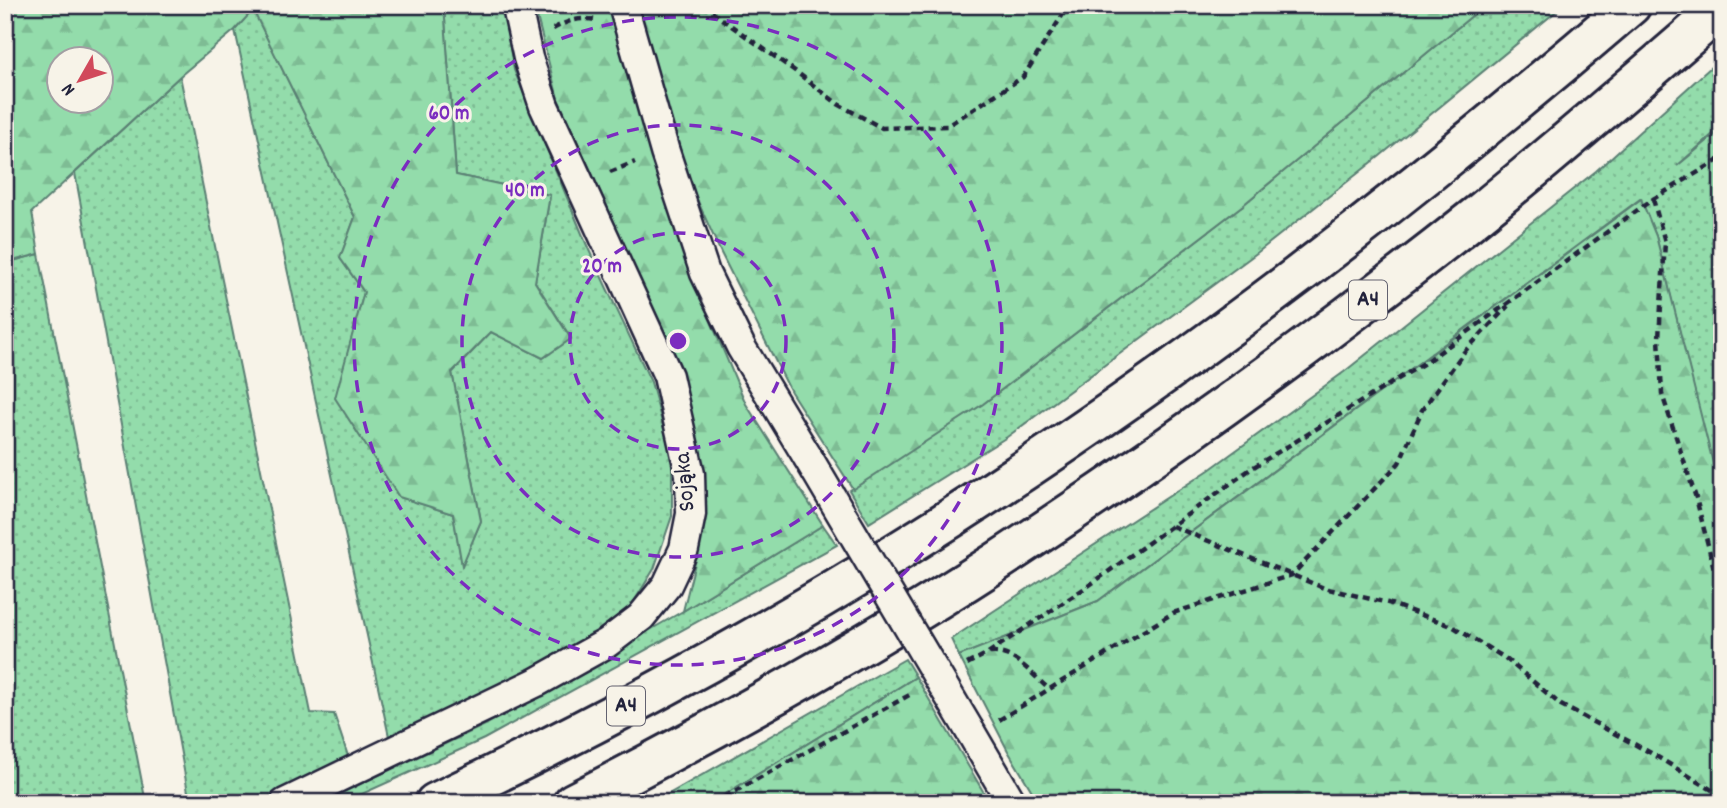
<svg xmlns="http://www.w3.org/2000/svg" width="1727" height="808" font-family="Dekko,sans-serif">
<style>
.grass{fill:url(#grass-dots);stroke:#5a7f73;stroke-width:2}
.forest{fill:url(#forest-firs);stroke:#5a7f73;stroke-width:2;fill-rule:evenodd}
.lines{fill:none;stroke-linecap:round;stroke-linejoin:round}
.minor-casing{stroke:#22223b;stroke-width:33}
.motorway-casing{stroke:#22223b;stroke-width:44}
.path{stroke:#22223b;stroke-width:4.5;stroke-dasharray:7 5;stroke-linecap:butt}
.minor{stroke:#f7f3e8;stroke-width:28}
.motorway{stroke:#f7f3e8;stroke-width:38}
.minor-bridge-casing{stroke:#22223b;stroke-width:33;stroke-linecap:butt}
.minor-bridge{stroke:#f7f3e8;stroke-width:28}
.ring{fill:none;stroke:#7b2cbf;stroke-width:3.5;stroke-dasharray:12 9}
.labels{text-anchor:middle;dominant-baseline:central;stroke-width:6;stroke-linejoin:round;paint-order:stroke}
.shield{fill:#f7f3e8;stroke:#62616f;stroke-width:2}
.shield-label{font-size:23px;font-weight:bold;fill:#22223b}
.street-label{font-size:24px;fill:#22223b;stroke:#f7f3e8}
.centre{fill:#7b2cbf;stroke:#f7f3e8;stroke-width:3.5}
.ring-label{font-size:21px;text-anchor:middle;font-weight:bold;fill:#7b2cbf;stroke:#f7f3e8;stroke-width:6;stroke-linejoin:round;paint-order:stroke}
</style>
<defs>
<pattern id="grass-dots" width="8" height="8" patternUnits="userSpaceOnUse" patternTransform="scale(1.75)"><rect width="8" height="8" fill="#93dcab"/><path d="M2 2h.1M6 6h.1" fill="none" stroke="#7ebc94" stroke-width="1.8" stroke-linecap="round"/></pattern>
<pattern id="forest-firs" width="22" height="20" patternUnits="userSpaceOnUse" patternTransform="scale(1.75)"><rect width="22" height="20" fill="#93dcab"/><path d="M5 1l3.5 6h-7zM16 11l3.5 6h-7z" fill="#7ebc94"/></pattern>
</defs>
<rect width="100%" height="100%" fill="#f7f3e8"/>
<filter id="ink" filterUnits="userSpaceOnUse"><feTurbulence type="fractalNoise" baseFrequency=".0143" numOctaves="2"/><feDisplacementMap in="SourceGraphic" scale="14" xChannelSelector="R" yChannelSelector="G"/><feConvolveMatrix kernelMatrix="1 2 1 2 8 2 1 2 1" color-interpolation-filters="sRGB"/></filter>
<g filter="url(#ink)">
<path class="grass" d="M 444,5 L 502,5 L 514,70 L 588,248 L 651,382 L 672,459 L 672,516 L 654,569 L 630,608 L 593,642 L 390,741 L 235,30 L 253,9 L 355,217 L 340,258 L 364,292 L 336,398 L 399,497 L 453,514 L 462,564 L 481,521 L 452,373 L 491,332 L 543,358 L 571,338 L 535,282 L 550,195 L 456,175 Z
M 1485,5 L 1564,5 L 1380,156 L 1258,252 L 1007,437 L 869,523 L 849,490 L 983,404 L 1243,205 Z
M 1722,57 L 1722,126 L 1677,166 L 1722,129 L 1722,458 L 1712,463 L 1656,236 L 1640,199 L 1098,601 L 959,656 L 951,639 L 1209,470 L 1344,372 L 1596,171 Z
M 180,76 L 311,713 L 334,714 L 349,759 L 257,803 L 190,803 L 75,173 Z
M 39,254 L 146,803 L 5,803 L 5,263 Z
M 823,525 L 837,545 L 484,739 L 342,803 L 320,803 L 485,725 L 683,611 Z
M 905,659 L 916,677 L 711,803 L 653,803 Z"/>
<path class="forest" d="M 5,5 L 444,5 L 456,175 L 550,195 L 535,282 L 571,339 L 543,358 L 491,332 L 452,372 L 481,521 L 462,566 L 453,514 L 399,497 L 335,398 L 364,292 L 340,258 L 355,217 L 253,10 L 235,30 L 180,76 L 32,212 L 39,254 L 5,263 ZM 60,60 L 102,60 L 102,102 L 60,102 Z
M 534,5 L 611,5 L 701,298 L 746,404 L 823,525 L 683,611 L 699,547 L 702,474 L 691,409 L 672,350 L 558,99 Z
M 628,5 L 1485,5 L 1243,205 L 983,404 L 853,489 L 791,392 L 721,253 L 695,195 Z
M 1641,199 L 1656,236 L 1722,499 L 1722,803 L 1039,803 L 1008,751 L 959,656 L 1098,601 Z
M 916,677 L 990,803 L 711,803 Z"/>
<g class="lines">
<defs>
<path id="minor" d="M 623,5 L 665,152 L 705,273 L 741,347 L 807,456
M 970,731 L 1012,803
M 285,803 L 537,682 L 607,643 L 641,617 L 667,585 L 684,549 L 691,514 L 690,474 L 668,376 L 544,106 L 528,58 L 518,12 L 520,5"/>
<path id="motorway" d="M 435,803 C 592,728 746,646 894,554 C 1155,393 1399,205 1631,5
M 573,803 C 717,729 859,651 995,563 C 1162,454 1324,337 1480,213 C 1562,147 1642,77 1722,8"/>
</defs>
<use href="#minor" class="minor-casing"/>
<use href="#motorway" class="motorway-casing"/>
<path class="path" d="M 702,5 L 795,71 L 838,104 L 882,128 L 947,126 L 1023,77 L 1069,5
M 553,29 C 567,21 579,17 595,20
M 610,172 L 635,162
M 1653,199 L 1665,242 L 1659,338 L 1662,394 L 1696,498 L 1722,600
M 1172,526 L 1324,588 L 1388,603 L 1452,626 L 1505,658 L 1561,705 L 1651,753 L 1722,796
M 990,653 C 1014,650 1032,675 1049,689
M 967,664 L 988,653 L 1094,582 L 1252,468 L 1426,362 L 1653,199 L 1722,158
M 999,720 L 1173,613 L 1292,575 L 1399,463 L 1422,410 L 1464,352 L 1508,306
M 714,803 L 913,693"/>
<use href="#minor" class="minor"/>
<use href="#motorway" class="motorway"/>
<defs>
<path id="minor-bridge" d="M 807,456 L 970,731"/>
</defs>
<use href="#minor-bridge" class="minor-bridge-casing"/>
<use href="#minor-bridge" class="minor-bridge"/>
</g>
</g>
<g class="ring">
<circle cx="678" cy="341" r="108"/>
<circle cx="678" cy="341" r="216"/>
<circle cx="678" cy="341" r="324"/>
</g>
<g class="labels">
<g class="shield">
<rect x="1349" y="280.5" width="38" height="39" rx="5"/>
<rect x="607" y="686.5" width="38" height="39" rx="5"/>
</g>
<g class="shield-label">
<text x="1368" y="300">A4</text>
<text x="626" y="706">A4</text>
</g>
<g class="street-label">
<text transform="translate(686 482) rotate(-95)">Sojąka</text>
</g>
</g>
<circle cx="678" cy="341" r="10" class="centre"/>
<g class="ring-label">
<text x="449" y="119">60 m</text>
<text x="525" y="196">40 m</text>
<text x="602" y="272">20 m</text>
</g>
<rect width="1727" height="808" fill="none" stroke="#f7f3e8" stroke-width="28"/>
<rect x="14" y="14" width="1699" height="780" fill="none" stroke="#22223b" stroke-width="2.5" filter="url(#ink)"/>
<g transform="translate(80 80) rotate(231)"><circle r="33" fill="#f7f3e8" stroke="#a29fa3" stroke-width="2"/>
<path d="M0-5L12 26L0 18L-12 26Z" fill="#d1495b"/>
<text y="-10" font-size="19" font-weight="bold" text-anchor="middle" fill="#22223b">N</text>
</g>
</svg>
